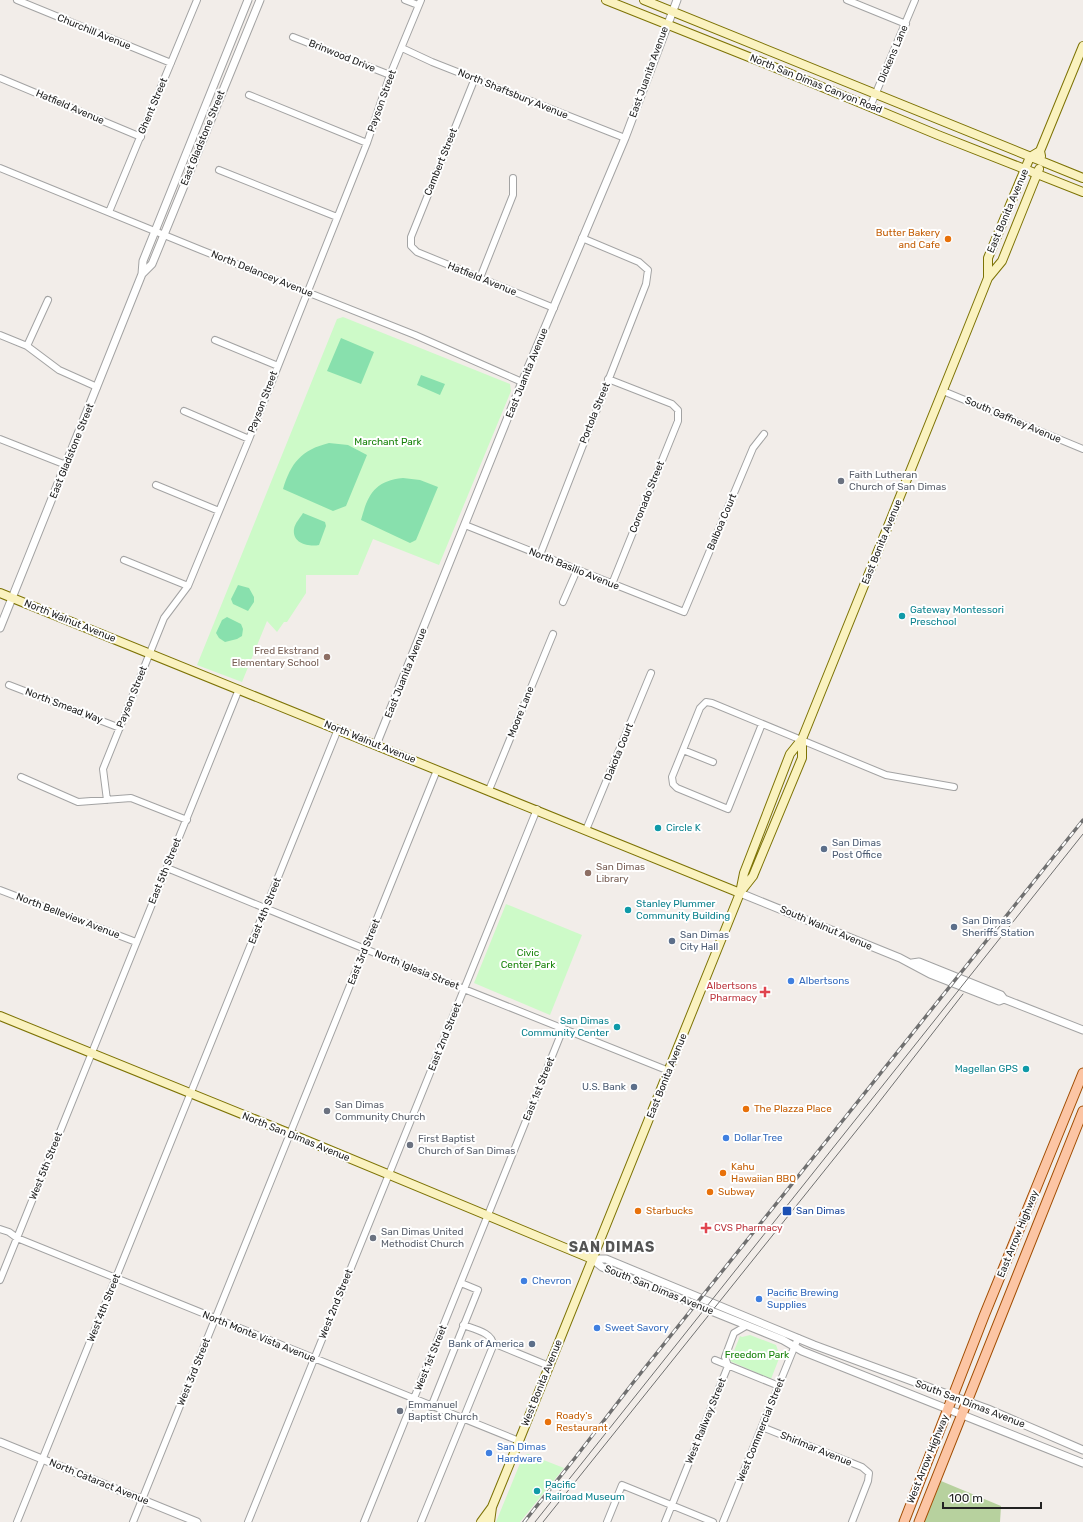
<svg xmlns="http://www.w3.org/2000/svg" width="1083" height="1522" font-family="Rubik,sans-serif">
<style>
.forest{fill:#b7d19e}
.park{fill:#cdfac8}
.pitch{fill:#88e0ad}
.lines{fill:none;stroke-linecap:round;stroke-linejoin:round}
.minor-casing{stroke:#a3a3a3;stroke-width:8}
.tertiary-casing{stroke:#a3a3a3;stroke-width:9}
.secondary-casing{stroke:#7d7305;stroke-width:10}
.primary-casing{stroke:#a04c00;stroke-width:11}
.minor{stroke:#fff;stroke-width:6}
.tertiary{stroke:#fff;stroke-width:7}
.secondary{stroke:#faf2bf;stroke-width:8}
.primary{stroke:#fcc5a4;stroke-width:9}
.tram{stroke:#707070;stroke-width:1}
.rail-casing{stroke:#707070;stroke-width:3.5}
.rail{stroke:#fff;stroke-width:2;stroke-dasharray:6;stroke-linecap:butt}
.food-dot{fill:#e8710a;stroke:#fff;stroke-width:1.5}
.worship-dot{fill:#6b7280;stroke:#fff;stroke-width:1.5}
.culture-dot{fill:#0f9aa8;stroke:#fff;stroke-width:1.5}
.education-dot{fill:#8d6e63;stroke:#fff;stroke-width:1.5}
.service-dot{fill:#5c6f8a;stroke:#fff;stroke-width:1.5}
.shop-dot{fill:#3f7fe0;stroke:#fff;stroke-width:1.5}
.health-dot{fill:#e0444e;stroke:#fff;stroke-width:1.5}
.transit-dot{fill:#1a4fb4;stroke:#fff;stroke-width:1.5}
.labels{text-anchor:middle;dominant-baseline:central;stroke-width:4;stroke-linejoin:round;paint-order:stroke}
.street-label{font-size:10px;fill:#222;stroke:#fff}
.food-label{font-size:10px;fill:#c56008;stroke:#fff;text-anchor:start}
.park-label{font-size:10px;fill:#19840c;stroke:#fff}
.worship-label{font-size:10px;fill:#5b616d;stroke:#fff;text-anchor:start}
.culture-label{font-size:10px;fill:#0d838f;stroke:#fff;text-anchor:start}
.education-label{font-size:10px;fill:#785e54;stroke:#fff;text-anchor:end}
.service-label{font-size:10px;fill:#4e5e75;stroke:#fff;text-anchor:start}
.shop-label{font-size:10px;fill:#366cbe;stroke:#fff;text-anchor:start}
.health-label{font-size:10px;fill:#be3a42;stroke:#fff;text-anchor:end}
.transit-label{font-size:10px;fill:#164399;stroke:#fff;text-anchor:start}
.district-label{font-size:14px;font-weight:bold;letter-spacing:1px;fill:#555;stroke:#fff}
</style>
<rect width="100%" height="100%" fill="#f2ede9"/>
<path class="forest" d="M 941,1481 L 1001,1506 L 1000,1522 L 924,1522 Z"/>
<path class="park" d="M 343,317 L 510,384 L 511,391 L 439,565 L 373,539 L 358,575 L 306,575 L 306,593 L 287,622 L 284,622 L 277,632 L 267,621 L 242,682 L 197,665 L 337,319 Z
M 506,904 L 582,935 L 550,1015 L 474,983 Z
M 750,1335 L 776,1345 L 780,1356 L 771,1379 L 730,1361 L 740,1336 L 742,1337 Z
M 528,1454 L 564,1468 L 520,1522 L 496,1522 L 523,1456 Z"/>
<path class="pitch" d="M 341,338 L 374,352 L 361,384 L 327,371 Z
M 421,375 L 445,384 L 440,395 L 417,385 Z
M 329,443 L 348,445 L 367,455 L 346,506 L 333,511 L 283,489 C 291,463 301,450 329,443 Z
M 403,478 L 420,480 L 438,487 L 416,540 L 410,543 L 361,520 C 368,495 374,481 403,478 Z
M 303,513 L 325,522 L 326,526 L 319,545 C 309,547 292,544 294,529 C 295,523 300,518 303,513 Z
M 238,585 L 249,588 L 254,597 L 254,602 L 248,611 L 233,604 L 231,599 Z
M 227,617 L 241,624 L 243,629 L 242,636 L 237,639 L 225,642 L 219,638 L 216,633 L 222,620 Z"/>
<g class="lines">
<defs>
<path id="minor" d="M 17,0 L 171,63
M 405,0 L 418,5
M 847,0 L 906,24
M 293,37 L 390,75
M 402,48 L 432,62 L 625,138
M 0,78 L 141,137
M 475,78 L 411,237 L 411,246 L 417,252 L 554,308
M 249,95 L 367,143
M 870,107 L 915,0
M 0,168 L 201,250 L 415,335 L 522,382
M 219,170 L 337,217
M 109,212 L 197,0
M 480,278 L 513,195 L 513,178
M 0,335 L 27,346 L 59,370 L 97,387
M 215,340 L 278,366
M 27,346 L 48,300
M 608,379 L 672,404 L 678,410 L 678,421 L 612,584
M 943,391 L 1083,449
M 184,411 L 249,439
M 0,439 L 66,465
M 156,485 L 219,511
M 465,525 L 684,612 L 753,448 L 764,434
M 540,555 L 646,284 L 648,270 L 639,262 L 582,238
M 124,560 L 188,586
M 563,602 L 577,570
M 9,685 L 120,728
M 762,724 L 728,809 L 677,788 L 673,784 L 672,777 L 700,708 L 706,702 L 712,703 L 886,775 L 954,787
M 683,750 L 713,762
M 21,777 L 78,802 L 131,798 L 187,820
M 489,790 L 553,634
M 107,800 L 103,769 L 164,618 L 188,586 L 249,439 L 367,143 L 390,75 L 421,0
M 586,830 L 651,673
M 167,868 L 414,969 L 669,1071
M 0,890 L 136,942
M 0,1229 L 9,1232 L 17,1238 L 519,1441
M 0,1280 L 239,689
M 493,1343 L 549,1366
M 715,1360 L 779,1386
M 431,1407 L 478,1290 L 461,1283
M 762,1427 L 862,1467 L 869,1473 L 868,1481 L 852,1522
M 17,1522 L 338,729
M 133,1522 L 437,770
M 248,1522 L 537,809
M 364,1522 L 563,1029
M 421,1522 L 493,1346 C 494,1333 474,1329 463,1325
M 607,1522 L 622,1485 L 713,1522
M 665,1522 L 728,1366 L 725,1357 L 734,1333 L 746,1326
M 723,1522 L 798,1338"/>
<path id="tertiary" d="M 142,274 L 152,264 L 260,0
M 0,628 L 142,274 L 143,261 L 248,0
M 376,745 L 522,382 L 625,138 L 677,0
M 740,893 L 900,958 L 930,974 L 999,1001 L 1004,999
M 912,963 L 919,962 L 1001,995 L 1004,999 L 1083,1030
M 592,1259 L 602,1267 L 783,1340 L 802,1351 L 1083,1463
M 592,1259 L 606,1259 L 814,1345 L 988,1409 L 1083,1450
M 0,1442 L 197,1522"/>
<path id="secondary" d="M 606,0 L 764,63 L 938,135 L 1083,192
M 644,0 L 1083,178
M 1041,156 L 1040,151 L 1083,46
M 988,278 L 1002,261 L 1039,169
M 0,593 L 740,893
M 742,890 L 753,876 L 802,758 L 802,739
M 0,1016 L 291,1134 L 592,1259
M 481,1522 L 492,1507 L 519,1441 L 736,903 L 740,893 L 744,873 L 790,754 L 802,739 L 964,338 L 988,278 L 988,258 L 1030,157 L 1040,151
M 490,1522 L 492,1507"/>
<path id="primary" d="M 904,1522 L 984,1316 L 1083,1073
M 919,1522 L 1083,1111"/>
</defs>
<use href="#minor" class="minor-casing"/>
<use href="#tertiary" class="tertiary-casing"/>
<use href="#secondary" class="secondary-casing"/>
<use href="#primary" class="primary-casing"/>
<use href="#minor" class="minor"/>
<use href="#tertiary" class="tertiary"/>
<use href="#secondary" class="secondary"/>
<use href="#primary" class="primary"/>
<path class="tram" d="M 535,1522 L 1083,834
M 543,1522 L 873,1110 L 963,994"/>
<defs>
<path id="rail" d="M 524,1522 L 575,1458 L 632,1384 L 1083,820"/>
</defs>
<use href="#rail" class="rail-casing"/>
<use href="#rail" class="rail"/>
</g>
<g class="food-dot">
<circle cx="948" cy="239" r="4"/>
<circle cx="746" cy="1109" r="4"/>
<circle cx="723" cy="1173" r="4"/>
<circle cx="710" cy="1192" r="4"/>
<circle cx="638" cy="1211" r="4"/>
<circle cx="548" cy="1422" r="4"/>
</g>
<g class="worship-dot">
<circle cx="841" cy="481" r="4"/>
<circle cx="327" cy="1111" r="4"/>
<circle cx="410" cy="1145" r="4"/>
<circle cx="373" cy="1238" r="4"/>
<circle cx="400" cy="1411" r="4"/>
</g>
<g class="culture-dot">
<circle cx="902" cy="616" r="4"/>
<circle cx="658" cy="828" r="4"/>
<circle cx="628" cy="910" r="4"/>
<circle cx="617" cy="1027" r="4"/>
<circle cx="1026" cy="1069" r="4"/>
<circle cx="537" cy="1491" r="4"/>
</g>
<g class="education-dot">
<circle cx="327" cy="657" r="4"/>
<circle cx="588" cy="873" r="4"/>
</g>
<g class="service-dot">
<circle cx="824" cy="849" r="4"/>
<circle cx="954" cy="927" r="4"/>
<circle cx="672" cy="941" r="4"/>
<circle cx="634" cy="1087" r="4"/>
<circle cx="532" cy="1344" r="4"/>
</g>
<g class="shop-dot">
<circle cx="791" cy="981" r="4"/>
<circle cx="726" cy="1138" r="4"/>
<circle cx="524" cy="1281" r="4"/>
<circle cx="759" cy="1299" r="4"/>
<circle cx="597" cy="1328" r="4"/>
<circle cx="489" cy="1453" r="4"/>
</g>
<g class="health-dot">
<path d="M763 986h4v4h4v4h-4v4h-4v-4h-4v-4h4z"/>
<path d="M704 1222h4v4h4v4h-4v4h-4v-4h-4v-4h4z"/>
</g>
<rect class="transit-dot" x="782" y="1206" width="10" height="10" rx="2"/>
<g class="labels">
<g class="street-label">
<text transform="translate(94 32) rotate(22)">Churchill Avenue</text>
<text transform="translate(893 54) rotate(-67)">Dickens Lane</text>
<text transform="translate(342 56) rotate(22)">Brinwood Drive</text>
<text transform="translate(649 72) rotate(-70)">East Juanita Avenue</text>
<text transform="translate(816 84) rotate(22)">North San Dimas Canyon Road</text>
<text transform="translate(513 94) rotate(22)">North Shaftsbury Avenue</text>
<text transform="translate(382 101) rotate(-70)">Payson Street</text>
<text transform="translate(153 106) rotate(-67)">Ghent Street</text>
<text transform="translate(70 107) rotate(23)">Hatfield Avenue</text>
<text transform="translate(203 138) rotate(-68)">East Gladstone Street</text>
<text transform="translate(441 162) rotate(-68)">Cambert Street</text>
<text transform="translate(1008 211) rotate(-67)">East Bonita Avenue</text>
<text transform="translate(262 274) rotate(22)">North Delancey Avenue</text>
<text transform="translate(482 279) rotate(22)">Hatfield Avenue</text>
<text transform="translate(527 373) rotate(-68)">East Juanita Avenue</text>
<text transform="translate(263 402) rotate(-69)">Payson Street</text>
<text transform="translate(595 413) rotate(-68)">Portola Street</text>
<text transform="translate(1013 420) rotate(23)">South Gaffney Avenue</text>
<text transform="translate(72 451) rotate(-68)">East Gladstone Street</text>
<text transform="translate(647 497) rotate(-68)">Coronado Street</text>
<text transform="translate(722 522) rotate(-67)">Balboa Court</text>
<text transform="translate(882 542) rotate(-68)">East Bonita Avenue</text>
<text transform="translate(574 569) rotate(22)">North Basilio Avenue</text>
<text transform="translate(70 621) rotate(22)">North Walnut Avenue</text>
<text transform="translate(406 673) rotate(-68)">East Juanita Avenue</text>
<text transform="translate(132 697) rotate(-68)">Payson Street</text>
<text transform="translate(64 706) rotate(21)">North Smead Way</text>
<text transform="translate(521 712) rotate(-68)">Moore Lane</text>
<text transform="translate(370 742) rotate(22)">North Walnut Avenue</text>
<text transform="translate(619 752) rotate(-68)">Dakota Court</text>
<text transform="translate(165 871) rotate(-68)">East 5th Street</text>
<text transform="translate(265 911) rotate(-68)">East 4th Street</text>
<text transform="translate(68 916) rotate(21)">North Belleview Avenue</text>
<text transform="translate(826 928) rotate(23)">South Walnut Avenue</text>
<text transform="translate(364 952) rotate(-68)">East 3rd Street</text>
<text transform="translate(417 970) rotate(22)">North Iglesia Street</text>
<text transform="translate(445 1037) rotate(-68)">East 2nd Street</text>
<text transform="translate(667 1076) rotate(-68)">East Bonita Avenue</text>
<text transform="translate(539 1089) rotate(-68)">East 1st Street</text>
<text transform="translate(296 1137) rotate(22)">North San Dimas Avenue</text>
<text transform="translate(46 1166) rotate(-68)">West 5th Street</text>
<text transform="translate(1018 1234) rotate(-68)">East Arrow Highway</text>
<text transform="translate(659 1290) rotate(22)">South San Dimas Avenue</text>
<text transform="translate(336 1304) rotate(-68)">West 2nd Street</text>
<text transform="translate(104 1308) rotate(-68)">West 4th Street</text>
<text transform="translate(259 1337) rotate(22)">North Monte Vista Avenue</text>
<text transform="translate(431 1358) rotate(-68)">West 1st Street</text>
<text transform="translate(194 1372) rotate(-68)">West 3rd Street</text>
<text transform="translate(542 1383) rotate(-68)">West Bonita Avenue</text>
<text transform="translate(970 1404) rotate(21)">South San Dimas Avenue</text>
<text transform="translate(706 1421) rotate(-68)">West Railway Street</text>
<text transform="translate(761 1430) rotate(-68)">West Commercial Street</text>
<text transform="translate(816 1449) rotate(22)">Shirlmar Avenue</text>
<text transform="translate(928 1459) rotate(-68)">West Arrow Highway</text>
<text transform="translate(99 1482) rotate(22)">North Cataract Avenue</text>
</g>
<g class="food-label">
<text x="940" y="233" text-anchor="end">Butter Bakery<tspan x="940" dy="12">and Cafe</tspan></text>
<text x="754" y="1109">The Plazza Place</text>
<text x="731" y="1167">Kahu<tspan x="731" dy="12">Hawaiian BBQ</tspan></text>
<text x="718" y="1192">Subway</text>
<text x="646" y="1211">Starbucks</text>
<text x="556" y="1416">Roady's<tspan x="556" dy="12">Restaurant</tspan></text>
</g>
<g class="park-label">
<text x="388" y="442">Marchant Park</text>
<text x="528" y="953">Civic<tspan x="528" dy="12">Center Park</tspan></text>
<text x="757" y="1355">Freedom Park</text>
</g>
<g class="worship-label">
<text x="849" y="475">Faith Lutheran<tspan x="849" dy="12">Church of San Dimas</tspan></text>
<text x="335" y="1105">San Dimas<tspan x="335" dy="12">Community Church</tspan></text>
<text x="418" y="1139">First Baptist<tspan x="418" dy="12">Church of San Dimas</tspan></text>
<text x="381" y="1232">San Dimas United<tspan x="381" dy="12">Methodist Church</tspan></text>
<text x="408" y="1405">Emmanuel<tspan x="408" dy="12">Baptist Church</tspan></text>
</g>
<g class="culture-label">
<text x="910" y="610">Gateway Montessori<tspan x="910" dy="12">Preschool</tspan></text>
<text x="666" y="828">Circle K</text>
<text x="636" y="904">Stanley Plummer<tspan x="636" dy="12">Community Building</tspan></text>
<text x="609" y="1021" text-anchor="end">San Dimas<tspan x="609" dy="12">Community Center</tspan></text>
<text x="1018" y="1069" text-anchor="end">Magellan GPS</text>
<text x="545" y="1485">Pacific<tspan x="545" dy="12">Railroad Museum</tspan></text>
</g>
<g class="education-label">
<text x="319" y="651">Fred Ekstrand<tspan x="319" dy="12">Elementary School</tspan></text>
<text x="596" y="867" text-anchor="start">San Dimas<tspan x="596" dy="12">Library</tspan></text>
</g>
<g class="service-label">
<text x="832" y="843">San Dimas<tspan x="832" dy="12">Post Office</tspan></text>
<text x="962" y="921">San Dimas<tspan x="962" dy="12">Sheriffs Station</tspan></text>
<text x="680" y="935">San Dimas<tspan x="680" dy="12">City Hall</tspan></text>
<text x="626" y="1087" text-anchor="end">U.S. Bank</text>
<text x="524" y="1344" text-anchor="end">Bank of America</text>
</g>
<g class="shop-label">
<text x="799" y="981">Albertsons</text>
<text x="734" y="1138">Dollar Tree</text>
<text x="532" y="1281">Chevron</text>
<text x="767" y="1293">Pacific Brewing<tspan x="767" dy="12">Supplies</tspan></text>
<text x="605" y="1328">Sweet Savory</text>
<text x="497" y="1447">San Dimas<tspan x="497" dy="12">Hardware</tspan></text>
</g>
<g class="health-label">
<text x="757" y="986">Albertsons<tspan x="757" dy="12">Pharmacy</tspan></text>
<text x="714" y="1228" text-anchor="start">CVS Pharmacy</text>
</g>
<g class="transit-label">
<text x="796" y="1211">San Dimas</text>
</g>
<g class="district-label">
<text x="612" y="1247">SAN DIMAS</text>
</g>
</g>
<path d="M943 1502v6h98v-6" fill="none" stroke="#222222" stroke-width="2"/>
<text x="949" y="1502" font-size="12" fill="#222222" stroke="#ffffff" stroke-width="3" paint-order="stroke">100 m</text>
</svg>
